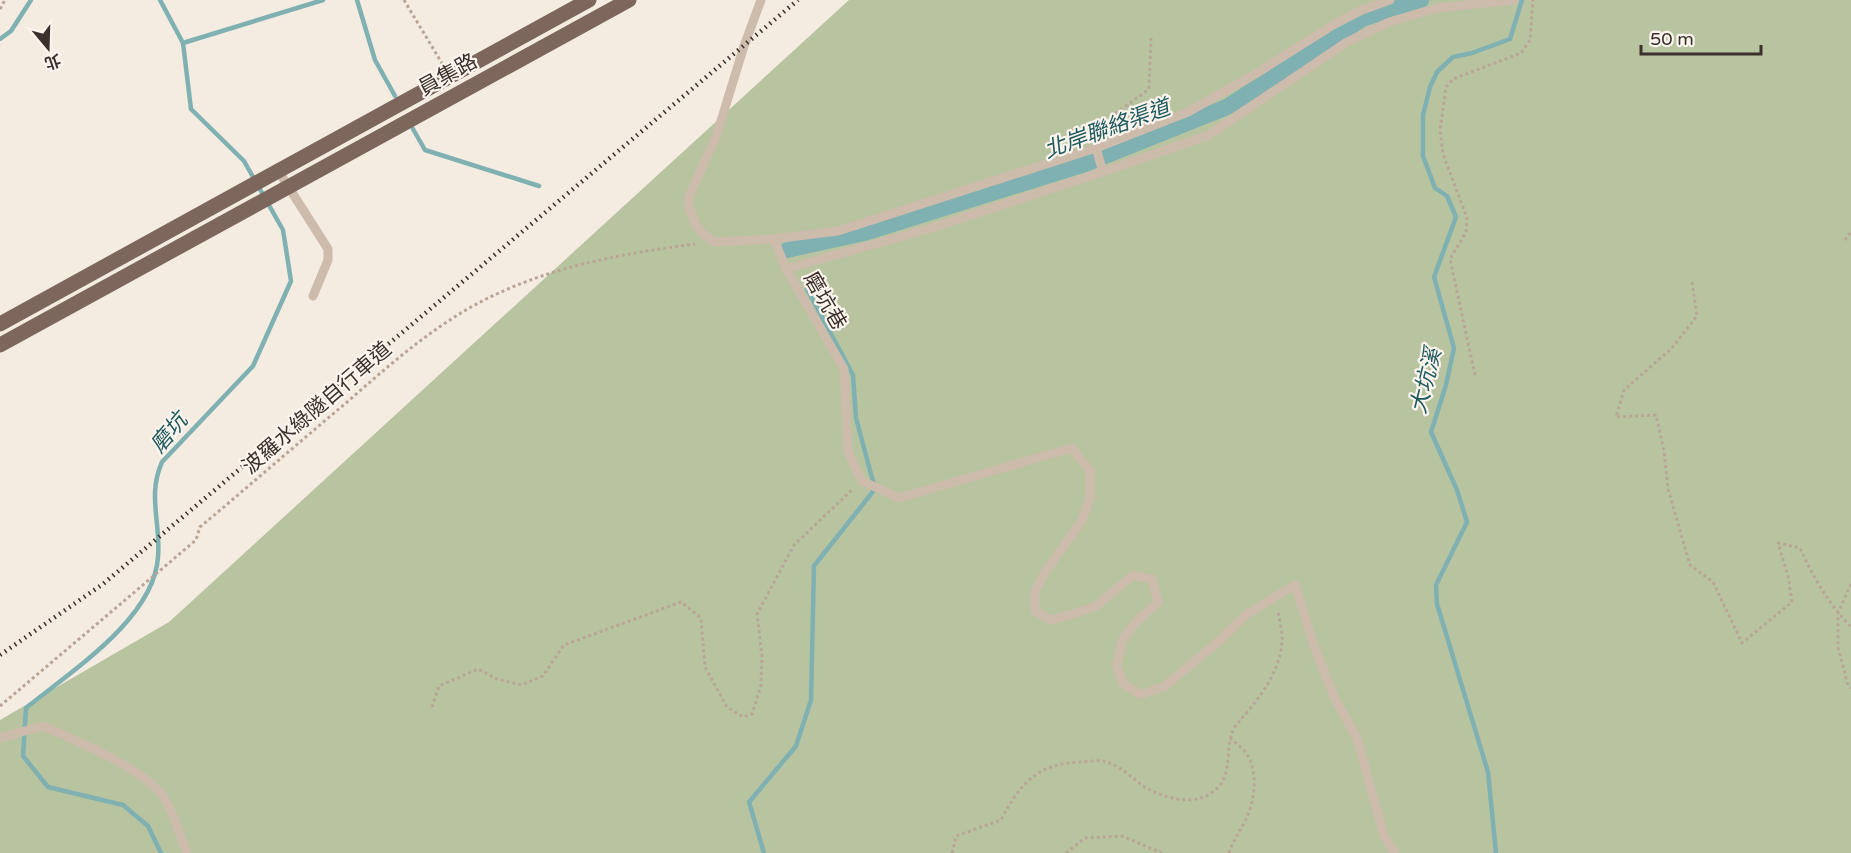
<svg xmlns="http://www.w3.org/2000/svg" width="1851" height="853" font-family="'Varela Round','Noto Sans TC',sans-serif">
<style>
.green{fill:#b8c4a0}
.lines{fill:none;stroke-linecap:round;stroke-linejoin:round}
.stream{stroke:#7fb0b2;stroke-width:4.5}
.canal{stroke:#7fb0b2;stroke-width:16}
.path{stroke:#b9a596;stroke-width:3;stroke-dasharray:3 3;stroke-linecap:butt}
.lane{stroke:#cdbbac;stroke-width:9}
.primary{stroke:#7d675c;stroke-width:15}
.rail{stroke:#3b302b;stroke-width:4.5;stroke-dasharray:1.5 4.5;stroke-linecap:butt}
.labels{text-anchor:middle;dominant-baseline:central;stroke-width:4.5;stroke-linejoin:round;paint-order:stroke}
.street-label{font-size:21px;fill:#3b302b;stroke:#fbf5ee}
.water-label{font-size:22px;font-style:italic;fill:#1f5a5e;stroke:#fbf5ee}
</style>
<rect width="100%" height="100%" fill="#f4ebe1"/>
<path class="green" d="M 849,0 L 1851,0 L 1851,853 L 0,853 L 0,720 L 169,622 Z"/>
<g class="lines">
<path class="stream" d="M 160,0 L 183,43 L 191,109 L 244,161 L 283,230 L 291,281 L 253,366 L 162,462 C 147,496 161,522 158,557 C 154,619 71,671 26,708 L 23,756 L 48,787 L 123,805 L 148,826 L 161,853
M 357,0 L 375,60 L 395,96
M 0,39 L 11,31 L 31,0
M 183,43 L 323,0
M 413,129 L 425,150 L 539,186
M 764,853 L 749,802 L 796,746 L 811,700 L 814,566 L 875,489 L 856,418 L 853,375 L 807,289
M 1496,853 L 1488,772 L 1437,604 L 1436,585 L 1467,522 L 1457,490 L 1431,432 L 1446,385 L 1454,348 L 1434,277 L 1456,217 L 1447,196 L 1435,188 L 1423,156 L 1423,115 L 1430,87 L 1437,72 L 1453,57 L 1472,53 L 1510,39 L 1522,0"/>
<path class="canal" d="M 787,250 L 864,233 L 1085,164 L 1227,107 L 1362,19 L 1421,0"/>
<path class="path" d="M 404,0 L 443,65
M 0,9 L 5,0
M 1101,133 L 1115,114 L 1149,89 L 1151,37
M 1845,240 L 1851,232
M 1692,282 L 1697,316 L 1671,349 L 1624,390 L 1616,417 L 1656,415 L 1664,451 L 1668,489 L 1690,565 L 1713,582 L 1742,643 L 1792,602 L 1788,576 L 1778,543 L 1800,548 C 1813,577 1829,604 1851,627
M 1475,375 L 1450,259 L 1466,232 L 1467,218 L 1443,154 L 1440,131 L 1446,87 L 1453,79 L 1521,53 L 1530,40 L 1533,0
M 1851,584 L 1838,613 L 1838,647 L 1848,685 L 1851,688
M 0,706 L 196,540 L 200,527 C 249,486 297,444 346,403 C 394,361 442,318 501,292 C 563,264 628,253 695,244
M 432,707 L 439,686 L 478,669 L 497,679 L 522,685 L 543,676 L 564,645 L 681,602 L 701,618 L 705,667 L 727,707 L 743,717 L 752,714 L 761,685 L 762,656 L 757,614 L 794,545 L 854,488
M 952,853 L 956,836 L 1001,820 C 1020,784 1036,764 1080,762 C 1087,762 1096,760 1103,761 C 1123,765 1136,784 1154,792 C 1173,800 1197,805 1214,791 C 1236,775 1222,741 1237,724 C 1257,701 1280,674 1282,641 C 1283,632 1279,620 1278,610
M 1066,853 L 1085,838 L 1122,836 L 1162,853
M 1229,853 C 1233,841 1240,831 1246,819 C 1255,801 1258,774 1248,756 C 1244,749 1237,744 1231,739"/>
<path class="lane" d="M 761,0 L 744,46 L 717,134 L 689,197 L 688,205 L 696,225 L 703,234 L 714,242 L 774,239 L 838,231 L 1096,148 L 1188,112 L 1257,73 L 1333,25 L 1362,10 L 1390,0
M 1096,148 L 1103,172
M 279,172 L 328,249 L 328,260 L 313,296
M 774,239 L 786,269 L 844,369 L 848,452 L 862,481 L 899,498 L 1072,448 L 1090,471 L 1090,498 L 1082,520 L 1046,571 L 1035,591 L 1035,611 L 1050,620 L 1073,614 L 1096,606 L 1133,575 L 1152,579 L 1158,602 L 1135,623 L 1122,641 L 1117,666 L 1123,684 L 1141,695 L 1165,686 L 1218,642 L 1247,614 L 1295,585 L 1313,643 L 1335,699 L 1357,738 L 1384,836 L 1395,853
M 786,269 L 928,229 L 1103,172 L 1209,135 L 1347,42 L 1389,22 L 1437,8 L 1514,0
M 0,738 L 43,726 C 76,741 148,769 166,801 C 175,817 180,836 187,853"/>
<path class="primary" d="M 0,324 L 589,0
M 0,345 L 629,0"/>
<path class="rail" d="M 0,655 L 103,584 L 229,478 L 798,0"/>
</g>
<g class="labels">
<g class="street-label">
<text transform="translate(448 75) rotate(-29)">員集路</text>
<text transform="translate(825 301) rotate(60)">磨坑巷</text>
<text transform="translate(317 408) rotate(-41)">波羅水綠隧自行車道</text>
</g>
<g class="water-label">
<text transform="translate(1107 129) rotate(-20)">北岸聯絡渠道</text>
<text transform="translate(1426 381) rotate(-76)">大坑溪</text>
<text transform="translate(169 433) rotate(-50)">磨坑</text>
</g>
</g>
<g transform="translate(48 48) rotate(161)" stroke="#fbf5ee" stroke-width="4.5" paint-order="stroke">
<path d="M0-4.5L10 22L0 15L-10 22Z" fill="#3b302b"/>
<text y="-9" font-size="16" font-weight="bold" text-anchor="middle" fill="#3b302b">北</text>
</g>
<path d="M1641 45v9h120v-9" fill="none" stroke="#3b302b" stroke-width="3"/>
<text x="1650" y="45" font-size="18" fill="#3b302b" stroke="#fbf5ee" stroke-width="4.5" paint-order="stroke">50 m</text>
</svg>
